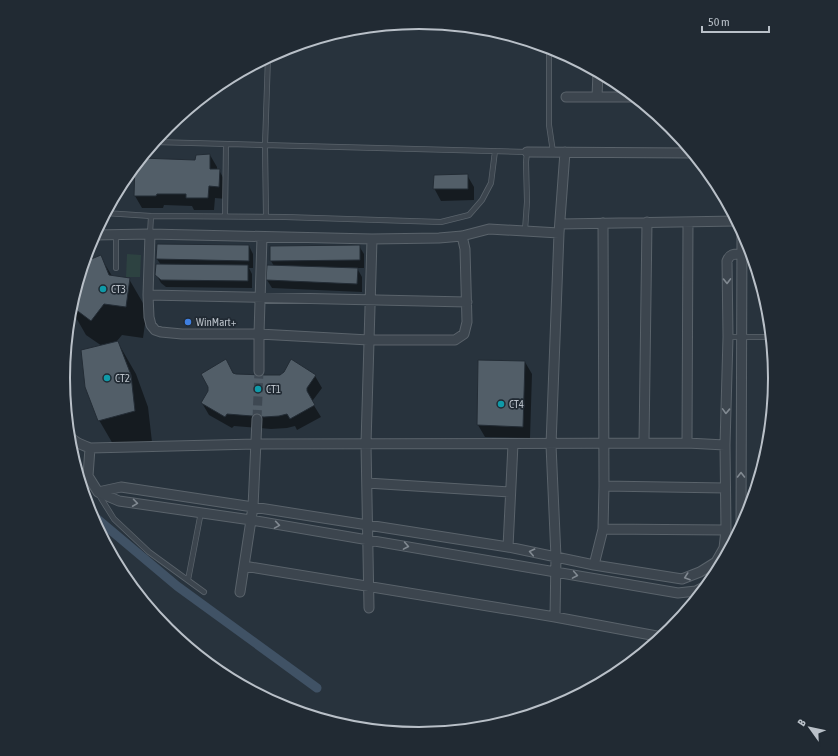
<svg xmlns="http://www.w3.org/2000/svg" width="838" height="756" font-family="'Asap Condensed',sans-serif">
<style>
.green{fill:#2d4241}
.shadow{fill:#0007}
.lines{fill:none;stroke-linecap:round;stroke-linejoin:round}
.canal{stroke:#405265;stroke-width:9}
.building{fill:#525e68;stroke:#232c35}
.street-tunnel{stroke:#3e4852;stroke-width:9;stroke-dasharray:9 4.5;stroke-linecap:butt}
.lane-casing{stroke:#5a636b;stroke-width:6}
.street-casing{stroke:#5a636b;stroke-width:11}
.lane{stroke:#3c454e;stroke-width:4.5}
.street{stroke:#3c454e;stroke-width:9}
.oneway{stroke:#818991}
.culture-dot{fill:#0f9aa8;stroke:#212a33;stroke-width:1.5}
.shop-dot{fill:#3f7fe0;stroke:#212a33;stroke-width:1.5}
.labels{text-anchor:middle;dominant-baseline:central;stroke-width:3.5;stroke-linejoin:round;paint-order:stroke}
.poi-label{font-size:11px;fill:#b9c0c8;stroke:#212a33;text-anchor:start}
.rim{fill:none;stroke:#b9c0c8;stroke-width:2}
</style>
<rect width="100%" height="100%" fill="#28333d"/>
<path class="green" d="M 127,254 L 141,255 L 140,277 L 126,277 Z"/>
<path class="shadow" d="M 210,155 L 217,167 L 217,170 L 219,170 L 226,183 L 226,199 L 215,198 L 214,210 L 194,210 L 192,206 L 164,205 L 163,208 L 142,208 L 135,196 L 196,161 Z
M 467,175 L 474,187 L 474,200 L 441,201 L 434,188 Z
M 249,246 L 253,254 L 253,268 L 249,268 L 252,274 L 252,288 L 166,287 L 161,283 L 156,274 L 161,265 L 157,259 Z
M 359,246 L 364,254 L 364,268 L 357,268 L 362,277 L 362,292 L 272,288 L 267,280 L 268,266 L 274,266 L 271,261 L 271,247 Z
M 100,256 L 112,276 L 129,279 L 147,310 L 143,338 L 122,335 L 117,341 L 136,374 L 148,407 L 152,442 L 117,451 L 99,420 L 102,346 L 86,335 L 70,307 L 74,296 L 82,285 L 79,278 L 84,263 Z
M 226,361 L 234,374 L 236,375 L 315,376 L 322,388 L 313,400 L 313,404 L 321,417 L 297,430 L 295,426 L 287,428 L 271,429 L 234,426 L 232,428 L 209,415 L 202,403 Z
M 479,361 L 525,362 L 532,374 L 530,438 L 485,437 L 478,425 Z"/>
<g class="lines">
<path class="canal" d="M 89,512 L 177,586 L 317,688"/>
</g>
<path class="building" d="M 210,154 L 210,169 L 220,169 L 219,187 L 209,186 L 208,198 L 186,198 L 186,194 L 157,194 L 156,196 L 134,196 L 135,165 L 141,158 L 195,160 L 196,155 Z
M 468,174 L 468,189 L 433,189 L 434,175 Z
M 157,244 L 249,245 L 249,261 L 156,259 Z
M 360,245 L 360,260 L 270,261 L 270,246 Z
M 101,255 L 109,275 L 130,278 L 126,307 L 104,304 L 91,321 L 71,306 L 74,293 L 81,285 L 79,280 L 84,262 Z
M 156,264 L 248,265 L 248,281 L 161,280 L 155,275 Z
M 267,265 L 358,268 L 357,284 L 266,280 Z
M 118,341 L 131,375 L 135,411 L 98,421 L 85,387 L 81,350 Z
M 226,359 L 233,373 L 236,374 L 265,375 L 280,375 L 284,372 L 291,359 L 316,375 L 307,388 L 307,391 L 315,405 L 290,419 L 287,414 L 279,416 L 264,417 L 227,414 L 225,417 L 201,403 L 208,391 L 208,387 L 201,374 Z
M 478,360 L 525,361 L 523,427 L 477,425 Z"/>
<g class="lines">
<path class="street-tunnel" d="M 257,419 L 259,371"/>
<defs>
<path id="lane" d="M 549,47 L 549,125 L 553,152
M 154,142 L 527,152 L 526,162 L 527,202 L 525,230
M 105,213 L 151,216 L 285,217 L 441,222 L 469,215 L 482,200 L 491,183 L 495,151
M 225,216 L 226,145
M 266,217 L 265,145 L 268,57
M 150,234 L 151,216
M 116,235 L 116,268
M 728,337 L 771,337
M 99,495 L 114,519 L 149,552 L 204,592
M 188,580 L 201,512"/>
<path id="street" d="M 566,97 L 634,97
M 597,97 L 598,72
M 527,152 L 692,153
M 560,224 L 737,221
M 150,234 L 148,295 L 149,317 L 151,325 L 155,330 L 161,332 L 182,334 L 259,334 L 369,340 L 455,340 L 464,334 L 467,322 L 465,249 L 462,236
M 94,235 L 150,234 L 372,239 L 439,238 L 462,236 L 489,229 L 559,233
M 148,295 L 467,302
M 259,371 L 259,334 L 262,237
M 68,434 C 73,442 82,445 90,448 L 257,444 L 687,443 L 725,445
M 644,443 L 647,222
M 687,443 L 688,222
M 90,448 L 88,476 L 98,492 L 119,501 L 251,520 L 678,593 L 696,591 L 706,586
M 367,483 L 510,492
M 604,486 L 725,488
M 98,492 L 121,487 L 253,507 L 508,547 L 594,565 L 682,579 L 700,572 L 716,562 L 724,548 L 726,530 L 725,445 L 728,337 L 727,261 C 730,253 735,254 742,254
M 741,528 L 742,231
M 603,529 L 726,530
M 508,547 L 513,444
M 594,565 L 603,529 L 604,486 L 603,223
M 244,566 L 555,617 L 662,637
M 240,592 L 253,507 L 257,419
M 369,608 L 366,444 L 372,239
M 555,617 L 556,557 L 551,445 L 559,233 L 565,152"/>
</defs>
<use href="#lane" class="lane-casing"/>
<use href="#street" class="street-casing"/>
<use href="#lane" class="lane"/>
<use href="#street" class="street"/>
</g>
<defs><path id="oneway-chevron" d="M-2-3.5L2.5 0L-2 3.5" fill="none" stroke-width="1.6" stroke-linecap="round" stroke-linejoin="round"/></defs>
<g class="oneway">
<use href="#oneway-chevron" transform="translate(727 281) rotate(89)"/>
<use href="#oneway-chevron" transform="translate(726 411) rotate(92)"/>
<use href="#oneway-chevron" transform="translate(741 475) rotate(-90)"/>
<use href="#oneway-chevron" transform="translate(135 503) rotate(8)"/>
<use href="#oneway-chevron" transform="translate(277 525) rotate(9)"/>
<use href="#oneway-chevron" transform="translate(406 546) rotate(10)"/>
<use href="#oneway-chevron" transform="translate(532 552) rotate(-168)"/>
<use href="#oneway-chevron" transform="translate(575 575) rotate(10)"/>
<use href="#oneway-chevron" transform="translate(687 577) rotate(161)"/>
</g>
<g class="culture-dot">
<circle cx="103" cy="289" r="4"/>
<circle cx="107" cy="378" r="4"/>
<circle cx="258" cy="389" r="4"/>
<circle cx="501" cy="404" r="4"/>
</g>
<circle class="shop-dot" cx="188" cy="322" r="4"/>
<g class="labels">
<g class="poi-label">
<text x="111" y="289">CT3</text>
<text x="196" y="322">WinMart+</text>
<text x="115" y="378">CT2</text>
<text x="266" y="389">CT1</text>
<text x="509" y="404">CT4</text>
</g>
</g>
<path d="M0 0H838V756H0ZM70 378a349 349 0 1 1 698 0a349 349 0 1 1-698 0Z" fill="#212a33" fill-rule="evenodd"/>
<path class="rim" d="M70 378a349 349 0 1 1 698 0a349 349 0 1 1-698 0Z"/>
<g transform="translate(810 728) rotate(303)" stroke="#212a33" stroke-width="3" paint-order="stroke">
<path d="M0-3L7 15L0 10L-7 15Z" fill="#b9c0c8"/>
<text y="-6" font-size="11" font-weight="bold" text-anchor="middle" fill="#b9c0c8">B</text>
</g>
<path d="M702 26v6h67v-6" fill="none" stroke="#b9c0c8" stroke-width="2"/>
<text x="708" y="26" font-size="12" fill="#b9c0c8" stroke="#212a33" stroke-width="3" paint-order="stroke">50 m</text>
</svg>
